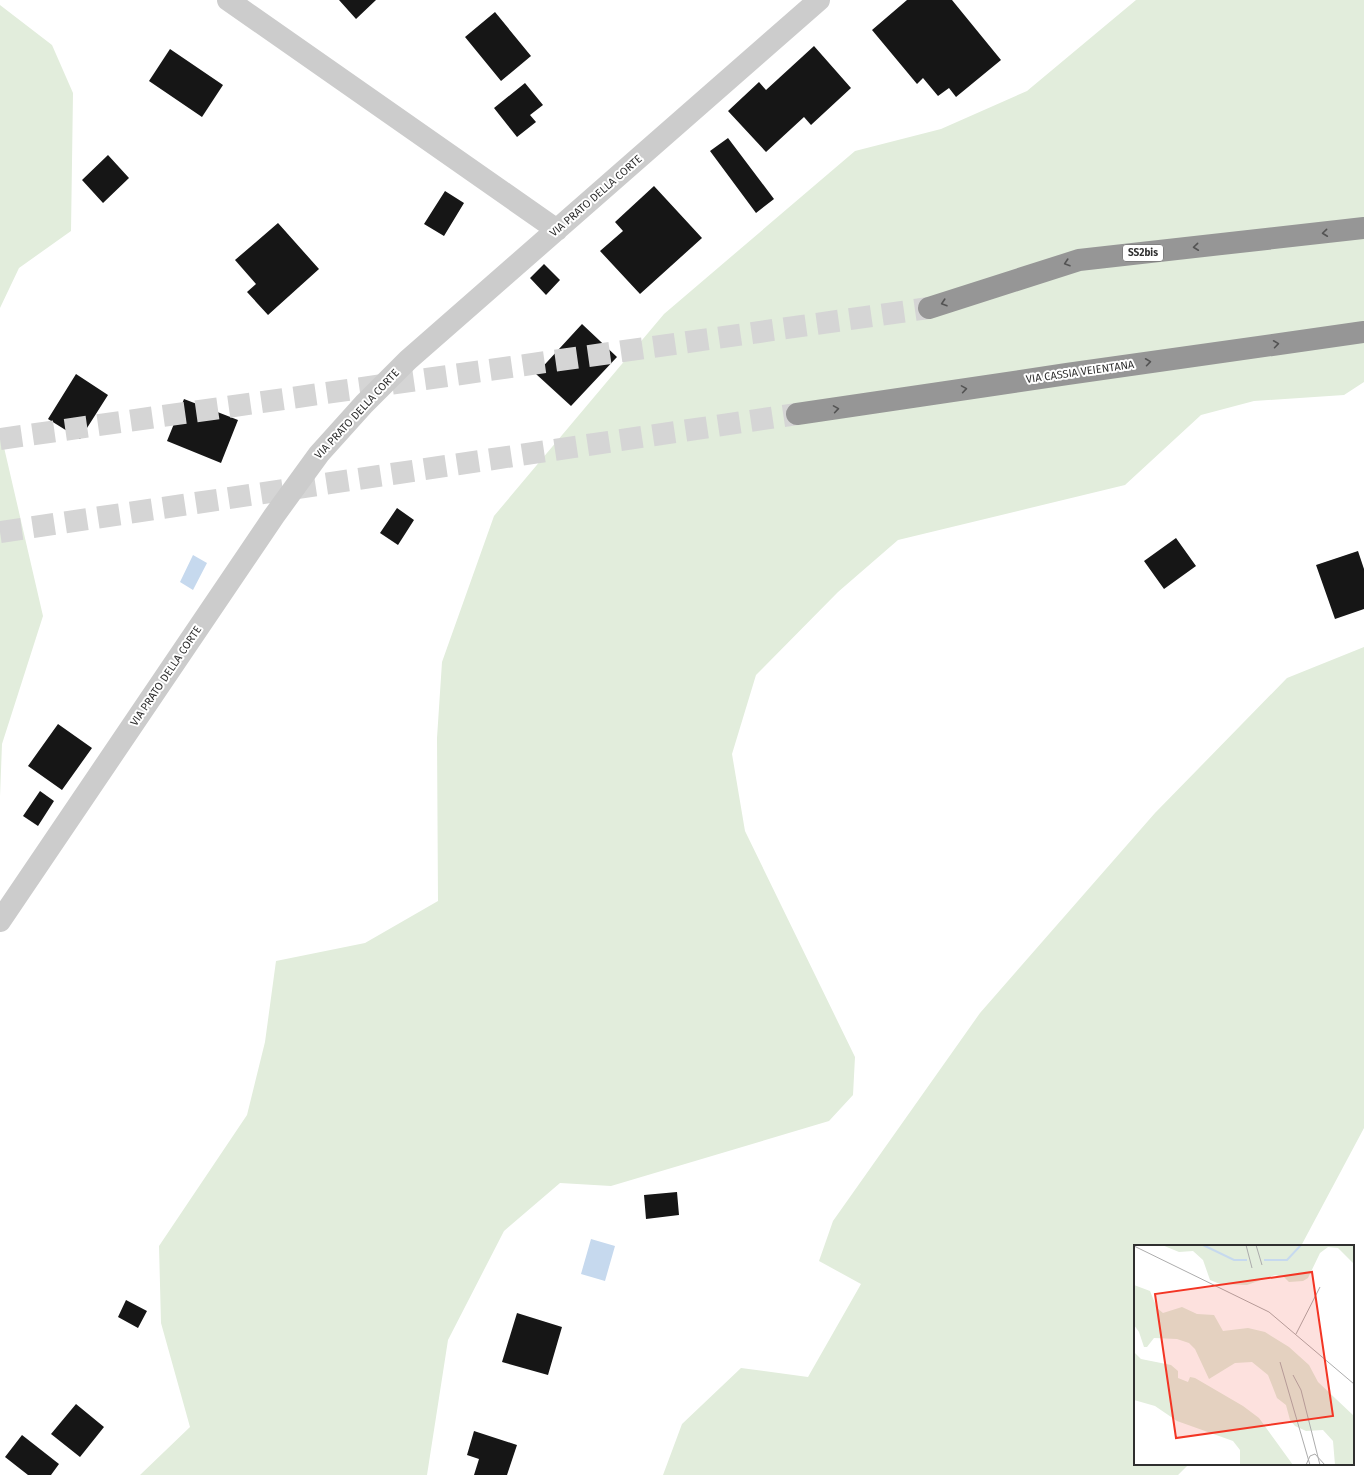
<svg xmlns="http://www.w3.org/2000/svg" width="1364" height="1475" font-family="'Fira Sans',sans-serif">
<style>
.green{fill:#e2eddc}
.water{fill:#c6d9ee}
.building{fill:#161616}
.lines{fill:none;stroke-linecap:round;stroke-linejoin:round}
.highway-tunnel{stroke:#d5d5d5;stroke-width:22;stroke-dasharray:22 11;stroke-linecap:butt}
.street{stroke:#ccc;stroke-width:22}
.highway{stroke:#969696;stroke-width:22}
.oneway{stroke:#535353}
.labels{text-anchor:middle;dominant-baseline:central;stroke-width:4;stroke-linejoin:round;paint-order:stroke}
.shield{fill:#fff;stroke:#6d6d6d;stroke-width:1}
.shield-label{font-size:10px;font-weight:bold;fill:#2f2f2f}
.street-label{font-size:11px;fill:#2f2f2f;stroke:#fff}
.inset-river{fill:none;stroke:#c6d9ee;stroke-width:2}
.inset-road{fill:none;stroke:#acacac;stroke-width:1}
.view{fill:#f33524;fill-opacity:0.15;stroke:#f33524;stroke-width:2}
.inset-edge{fill:none;stroke:#2f2f2f;stroke-width:2}
</style>
<rect width="100%" height="100%" fill="#fff"/>
<path class="green" d="M 1136,0 L 1364,0 L 1364,382 L 1344,395 L 1254,401 L 1201,415 L 1125,485 L 898,540 L 838,592 L 756,675 L 732,754 L 745,831 L 855,1057 L 853,1095 L 829,1121 L 611,1186 L 560,1183 L 504,1231 L 448,1340 L 427,1475 L 140,1475 L 190,1427 L 161,1323 L 159,1246 L 247,1115 L 265,1042 L 276,961 L 365,943 L 438,901 L 437,738 L 442,662 L 494,516 L 664,314 L 855,151 L 941,129 L 1027,91 Z
M 0,5 L 52,45 L 73,93 L 71,231 L 19,268 L 0,308 Z
M 0,430 L 43,616 L 2,744 L 0,797 Z
M 1364,647 L 1364,1128 L 1301,1246 L 1135,1246 L 1135,1464 L 1189,1464 L 1178,1475 L 663,1475 L 682,1424 L 741,1368 L 808,1377 L 861,1284 L 819,1261 L 833,1221 L 980,1013 L 1155,813 L 1287,678 Z"/>
<path class="water" d="M 193,555 L 207,563 L 193,590 L 180,582 Z
M 591,1239 L 615,1246 L 605,1281 L 581,1274 Z"/>
<path class="building" d="M 339,0 L 376,0 L 356,19 Z
M 907,0 L 952,0 L 1001,60 L 956,97 L 949,88 L 938,96 L 923,78 L 917,84 L 872,30 Z
M 495,12 L 531,56 L 501,81 L 465,37 Z
M 814,46 L 851,88 L 811,125 L 804,117 L 766,152 L 728,111 L 759,82 L 766,90 Z
M 170,49 L 223,85 L 202,117 L 149,81 Z
M 525,83 L 543,105 L 530,115 L 536,122 L 517,137 L 494,108 Z
M 728,138 L 774,199 L 756,213 L 710,151 Z
M 108,155 L 129,178 L 103,203 L 82,180 Z
M 654,186 L 702,238 L 640,294 L 600,251 L 623,231 L 615,222 Z
M 445,191 L 464,203 L 444,236 L 424,224 Z
M 278,223 L 319,269 L 268,315 L 247,292 L 256,284 L 235,260 Z
M 544,264 L 560,280 L 546,295 L 530,278 Z
M 582,324 L 617,357 L 571,406 L 536,374 Z
M 76,374 L 108,395 L 80,439 L 48,419 Z
M 184,399 L 238,420 L 221,463 L 167,441 Z
M 397,508 L 414,520 L 398,545 L 380,533 Z
M 1176,538 L 1196,566 L 1164,589 L 1144,561 Z
M 1358,551 L 1364,569 L 1364,609 L 1335,619 L 1316,565 Z
M 58,724 L 92,748 L 62,790 L 28,766 Z
M 40,791 L 54,801 L 38,826 L 23,816 Z
M 677,1192 L 679,1215 L 646,1219 L 644,1195 Z
M 126,1300 L 147,1311 L 138,1328 L 118,1317 Z
M 517,1313 L 562,1327 L 548,1375 L 502,1362 Z
M 76,1404 L 104,1427 L 80,1457 L 51,1434 Z
M 474,1431 L 517,1445 L 507,1475 L 474,1475 L 479,1459 L 467,1455 Z
M 22,1435 L 59,1464 L 51,1475 L 28,1475 L 5,1457 Z"/>
<g class="lines">
<path class="highway-tunnel" d="M 0,439 L 929,308
M 0,532 L 797,414"/>
<path class="street" d="M 228,0 L 557,230
M 0,921 L 274,516 L 319,454 L 364,404 L 408,360 L 819,0"/>
<path class="highway" d="M 929,308 L 1079,260 L 1364,228
M 797,414 L 1067,374 L 1364,332"/>
</g>
<defs><path id="oneway-chevron" d="M-2-3.5L2.5 0L-2 3.5" fill="none" stroke-width="1.6" stroke-linecap="round" stroke-linejoin="round"/></defs>
<g class="oneway">
<use href="#oneway-chevron" transform="translate(1325 233) rotate(174)"/>
<use href="#oneway-chevron" transform="translate(1196 247) rotate(174)"/>
<use href="#oneway-chevron" transform="translate(1067 263) rotate(162)"/>
<use href="#oneway-chevron" transform="translate(944 303) rotate(162)"/>
<use href="#oneway-chevron" transform="translate(1276 344) rotate(-8)"/>
<use href="#oneway-chevron" transform="translate(1148 362) rotate(-8)"/>
<use href="#oneway-chevron" transform="translate(964 389) rotate(-9)"/>
<use href="#oneway-chevron" transform="translate(836 409) rotate(-9)"/>
</g>
<g class="labels">
<rect class="shield" x="1123" y="245" width="40" height="16" rx="3"/>
<g class="shield-label">
<text x="1143" y="253">SS2bis</text>
</g>
<g class="street-label">
<text transform="translate(596 196) rotate(-41)">VIA PRATO DELLA CORTE</text>
<text transform="translate(1080 372) rotate(-8)">VIA CASSIA VEIENTANA</text>
<text transform="translate(357 414) rotate(-47)">VIA PRATO DELLA CORTE</text>
<text transform="translate(166 676) rotate(-56)">VIA PRATO DELLA CORTE</text>
</g>
</g>
<g transform="translate(1134 1245)">
<rect width="220" height="220" fill="#fff"/>
<path d="M 28,0 L 220,0 L 220,19 L 204,3 L 194,2 L 186,8 L 174,33 L 169,36 L 155,37 L 150,32 L 141,30 L 113,40 L 86,39 L 76,35 L 69,15 L 59,6 L 45,7 ZM 0,40 L 16,46 L 23,63 L 29,68 L 48,62 L 63,69 L 80,70 L 89,86 L 114,83 L 131,87 L 155,102 L 175,120 L 184,137 L 220,171 L 220,220 L 201,220 L 199,196 L 189,185 L 172,186 L 161,181 L 156,175 L 152,160 L 143,153 L 134,130 L 118,117 L 101,118 L 75,134 L 61,104 L 55,98 L 43,94 L 20,93 L 13,102 L 10,102 L 5,87 L 0,80 ZM 0,107 L 7,114 L 37,120 L 44,126 L 44,133 L 54,137 L 56,132 L 61,133 L 109,161 L 125,173 L 159,220 L 106,220 L 106,205 L 99,196 L 43,176 L 21,161 L 0,155 Z" fill="#e2eddc"/>
<path class="inset-river" d="M 69,0 L 100,15 L 113,15M 130,15 L 153,15 L 167,0"/>
<path class="inset-road" d="M 112,0 L 118,23M 122,0 L 128,20M 0,1 L 135,67 L 220,139M 162,89 L 186,42M 146,117 L 176,220M 159,130 L 167,145 L 186,220M 172,220 L 176,211 L 181,209 L 191,220"/>
<path class="view" d="M 178,27 L 199,171 L 42,193 L 21,49 Z"/>
<rect width="220" height="220" class="inset-edge"/>
</g>
</svg>
